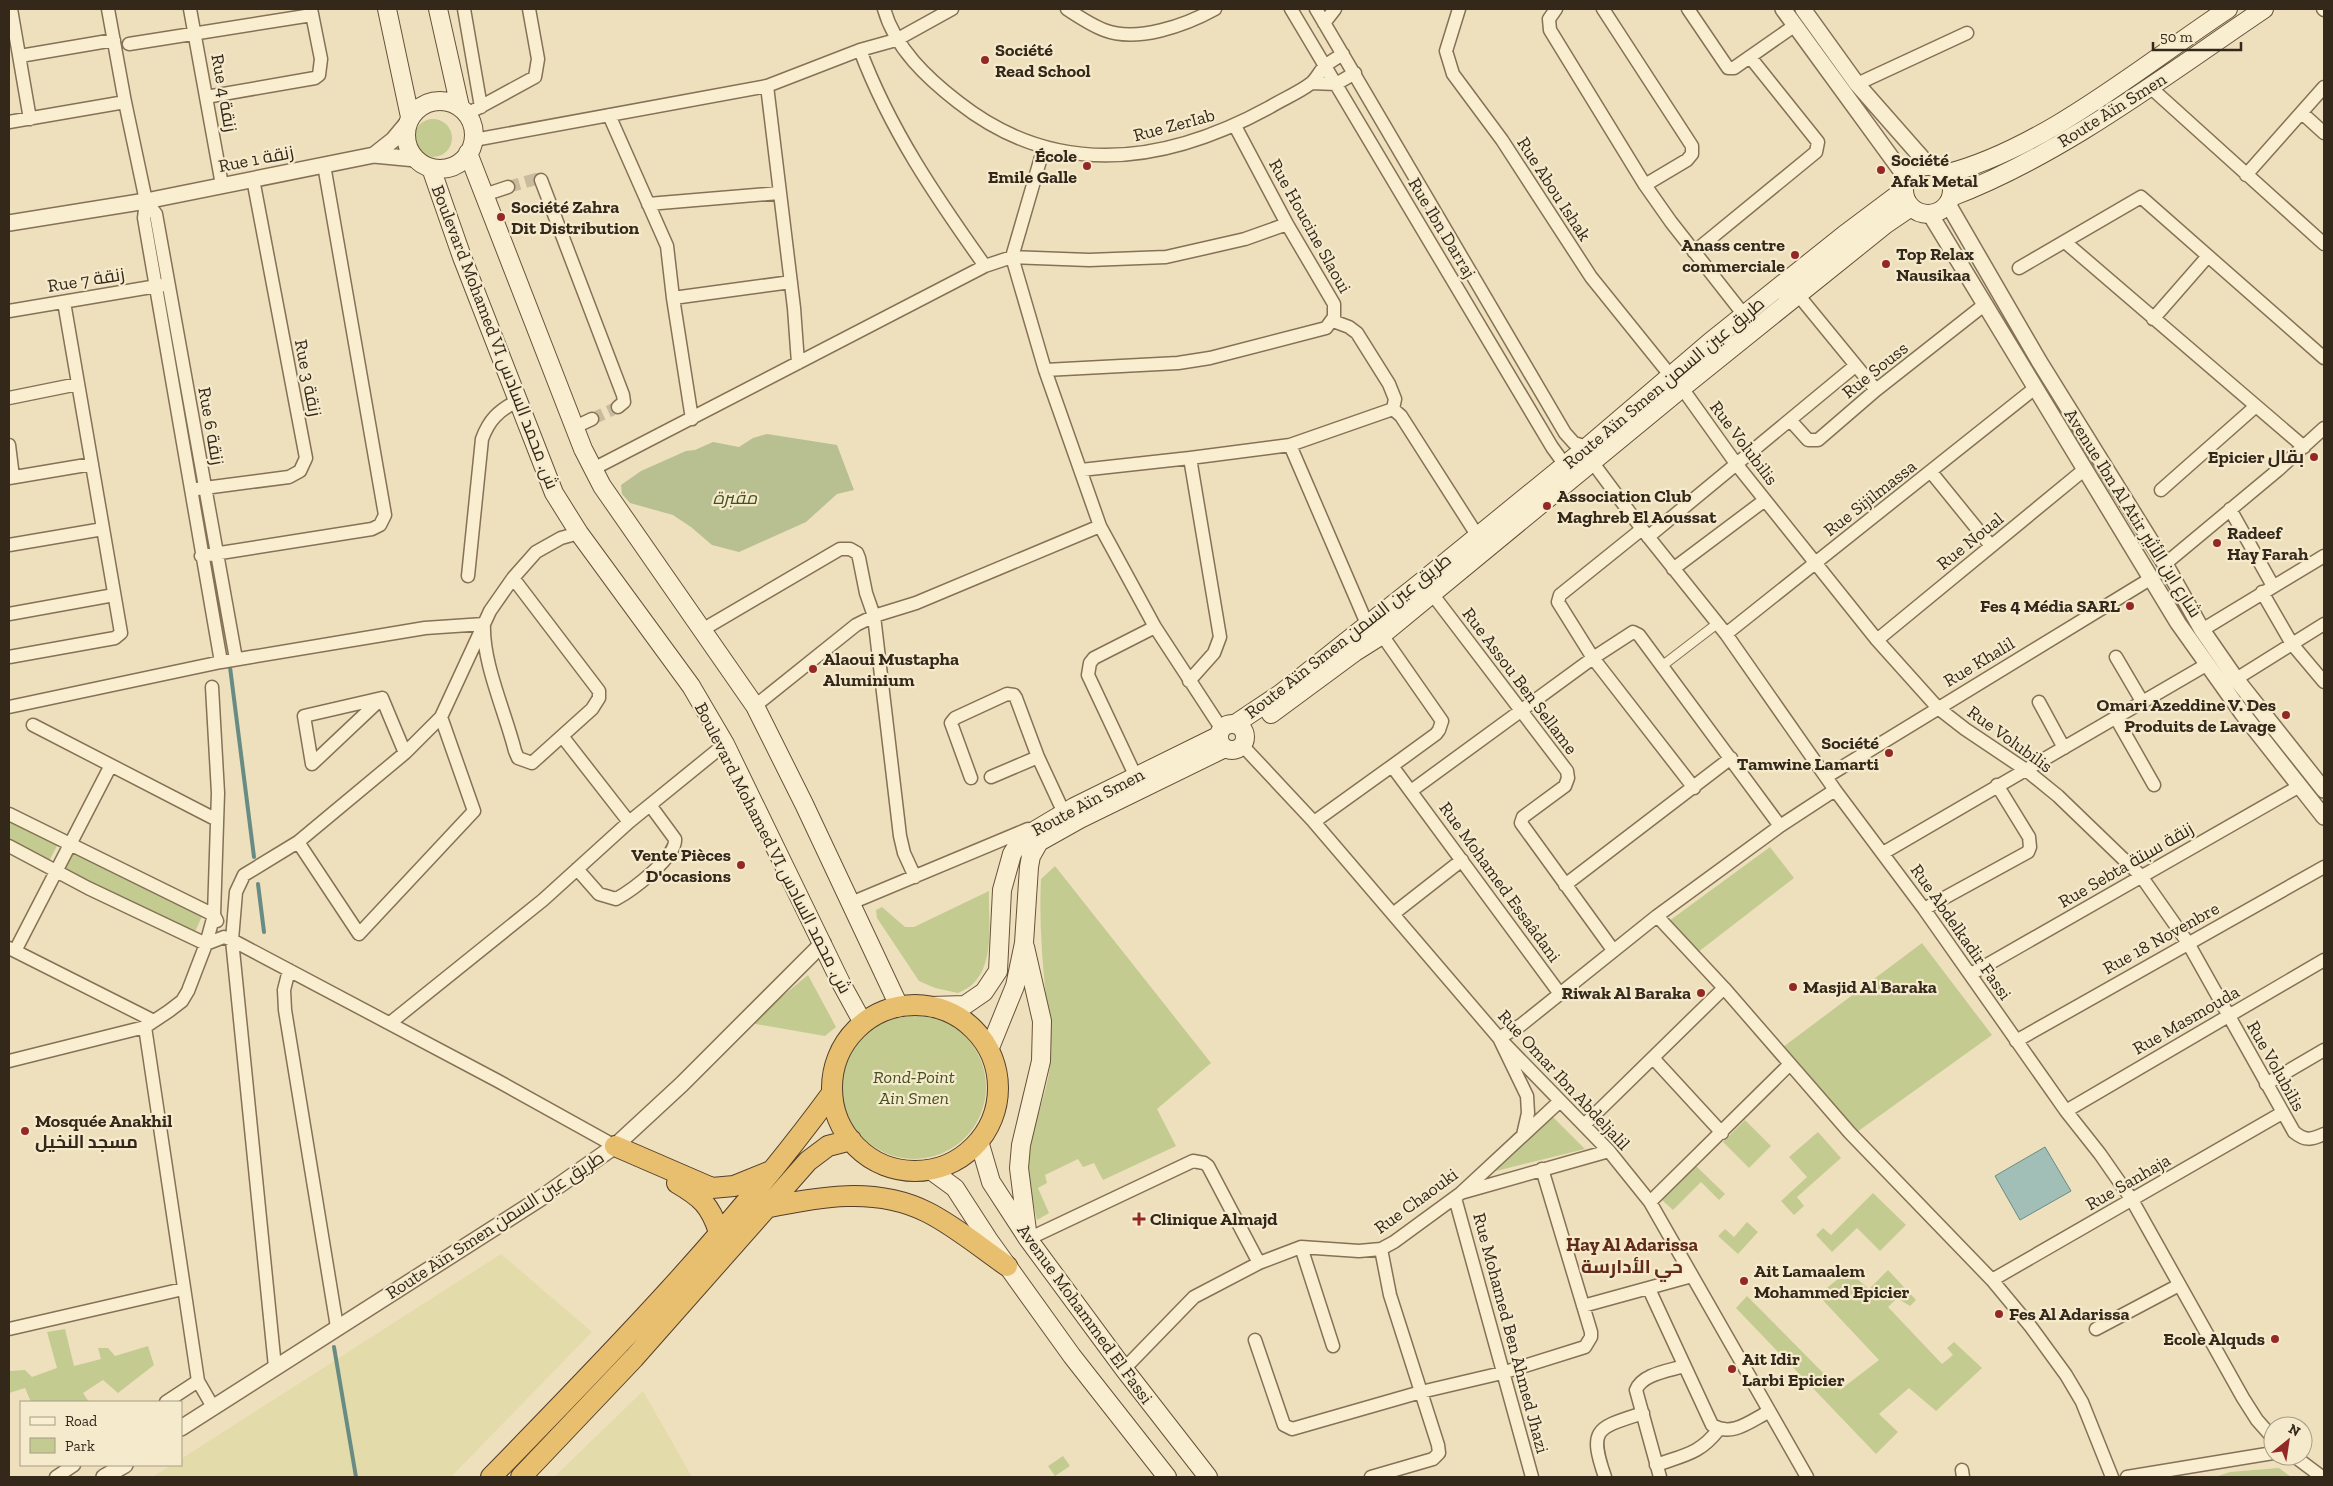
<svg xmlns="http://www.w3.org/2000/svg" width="2333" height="1486" font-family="'Zilla Slab',Cairo,serif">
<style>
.farmland{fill:#e3dcaa}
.green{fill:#c3cb91}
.cemetery{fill:#b8bf91}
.water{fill:#a1bfb7;stroke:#688c84}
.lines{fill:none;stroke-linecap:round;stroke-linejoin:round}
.stream{stroke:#688c84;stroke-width:4}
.minor-tunnel{stroke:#c9bb9d;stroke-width:12;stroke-dasharray:12 6;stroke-linecap:butt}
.pedestrian-casing{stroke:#857156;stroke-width:11}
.minor-casing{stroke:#857156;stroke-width:15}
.tertiary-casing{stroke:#857156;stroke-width:18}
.secondary-casing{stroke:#67523a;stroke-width:20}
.trunk-casing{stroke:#523e2b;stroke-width:22}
.pedestrian{stroke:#f9eed0;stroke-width:9}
.minor{stroke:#f9eed0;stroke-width:12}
.tertiary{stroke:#f9eed0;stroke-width:15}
.secondary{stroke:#f9eed0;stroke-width:18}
.trunk{stroke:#e8be6f;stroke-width:20}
.poi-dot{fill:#942826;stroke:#f5eacc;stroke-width:2}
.labels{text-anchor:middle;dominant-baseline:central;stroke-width:4.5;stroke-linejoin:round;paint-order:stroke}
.poi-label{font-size:18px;font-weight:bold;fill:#34281b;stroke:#f5eacc;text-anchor:start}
.street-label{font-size:18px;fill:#34281b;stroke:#f5eacc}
.park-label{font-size:18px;font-style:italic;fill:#445121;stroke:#f5eacc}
.neighbourhood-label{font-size:19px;font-weight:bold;fill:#612b1a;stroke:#f5eacc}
</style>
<rect width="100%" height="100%" fill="#eee0bd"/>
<path class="farmland" d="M 501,1254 L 592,1332 L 451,1477 L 152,1477 L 172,1465 L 181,1465 L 181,1459 Z
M 643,1391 L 692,1477 L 554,1477 Z"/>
<path class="green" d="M414 138a19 19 0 1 1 38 0a19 19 0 1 1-38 0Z
M 9,818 L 58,844 L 46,867 L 9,846 Z
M 1770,847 L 1794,878 L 1693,956 L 1669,921 Z
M 75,850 L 203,914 L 194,934 L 62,875 Z
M 1055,866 L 1211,1063 L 1157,1109 L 1176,1146 L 1103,1180 L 1094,1163 L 1083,1167 L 1078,1159 L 1045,1175 L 1047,1183 L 1038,1188 L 1049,1213 L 1037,1220 C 1031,1195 1026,1171 1031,1144 C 1036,1114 1050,1086 1051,1055 C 1052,1035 1048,1017 1046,998 C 1042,958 1039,919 1041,879 Z
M 989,891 C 988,926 998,978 958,993 L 935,988 L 919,981 L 877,918 L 876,910 L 882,907 L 905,927 L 914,927 Z
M 1922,943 L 1992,1035 L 1857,1132 L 1783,1047 Z
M 808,975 L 836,1027 L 825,1036 L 750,1023 Z
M842 1087a72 72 0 1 1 144 0a72 72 0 1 1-144 0Z
M 1553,1117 L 1585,1149 L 1488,1173 Z
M 1745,1120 L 1771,1146 L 1749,1168 L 1723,1142 Z
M 1818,1132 L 1841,1158 L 1797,1197 L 1804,1206 L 1794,1215 L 1781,1201 L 1807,1177 L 1789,1157 Z
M 1695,1165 L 1725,1194 L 1719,1200 L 1701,1182 L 1673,1210 L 1662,1200 Z
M 1873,1193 L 1906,1225 L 1880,1251 L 1857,1228 L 1832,1252 L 1816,1235 L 1823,1228 L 1831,1235 Z
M 1747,1222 L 1758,1232 L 1738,1254 L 1718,1236 L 1725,1229 L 1734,1237 Z
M 1888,1270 L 1916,1300 L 1910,1306 L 1897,1298 L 1888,1307 L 1942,1364 L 1953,1355 L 1947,1348 L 1954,1342 L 1982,1368 L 1936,1411 L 1909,1388 L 1879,1414 L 1898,1432 L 1876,1454 L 1736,1308 L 1747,1296 L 1840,1390 L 1879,1360 L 1818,1295 L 1848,1271 L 1869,1289 Z
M 65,1329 L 74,1366 L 101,1359 L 98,1348 L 108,1348 L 115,1356 L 148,1346 L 154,1365 L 118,1393 L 103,1380 L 83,1393 L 89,1402 L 31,1402 L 25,1388 L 9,1393 L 9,1371 L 25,1370 L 32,1377 L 57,1368 L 47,1332 Z
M 1063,1456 L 1070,1466 L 1055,1476 L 1048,1466 Z
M 2279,1468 L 2291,1477 L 2215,1477 L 2230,1472 Z"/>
<path class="cemetery" d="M 767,434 L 837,445 L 854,490 L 837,494 L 806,522 L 739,552 L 712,545 L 691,527 L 673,515 L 630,503 L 622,494 L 621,485 L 641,471 L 686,451 L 695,450 L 713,442 L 739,447 L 753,438 Z"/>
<path class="water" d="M 2045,1147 L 2071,1191 L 2020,1220 L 1995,1176 Z"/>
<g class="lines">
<path class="stream" d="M 230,667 L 254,857
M 258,884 L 264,932
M 334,1347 L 356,1477"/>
<path class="minor-tunnel" d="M 508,187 L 536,179 L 541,180
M 592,419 L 618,407"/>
<defs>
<path id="pedestrian" d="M 1662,666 L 1718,623"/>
<path id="minor" d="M 11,9 L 30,119
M 108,9 L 125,102 L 146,201 L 144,218 L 221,662
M 190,9 L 222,185
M 464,9 L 481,107
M 884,9 C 895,48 927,78 958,102 C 1057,180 1166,164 1270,107 C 1283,99 1298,93 1310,84 C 1316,80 1319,72 1324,67 C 1329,62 1337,58 1343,54
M 1067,9 C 1079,17 1091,25 1104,30 C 1137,43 1186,25 1215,9
M 1291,9 L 1552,447 L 1565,465
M 1316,9 L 1565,433 L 1574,443 L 1587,447
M 1459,9 L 1446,51 L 1453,74 L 1502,140 L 1591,277 L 1670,375
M 1556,9 L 1549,19 L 1550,30 L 1645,185 L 1671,222 L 1744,315
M 1603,9 L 1692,146 L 1692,154 L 1687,160 L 1645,185
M 1688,9 L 1728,68 L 1734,68 L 1794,26
M 2323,9 L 2324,10
M 1324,23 L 1335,9
M 129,44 L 312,15
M 860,50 C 890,130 936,197 985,266
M 20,56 L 114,40
M 1312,83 L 1336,84 L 1355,73
M 1857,84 L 1967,33
M 767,86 L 794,308 L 798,363
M 2150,87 L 2324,244
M 206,97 L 315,78 L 319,75 L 321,59 L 311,9
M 2302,113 L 2324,133
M 467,114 L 535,77 L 538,59 L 529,9
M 609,115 L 667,246 L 673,298 L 692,419
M 9,122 L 125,102
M 474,140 L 767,86 L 860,50 L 896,40 L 952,9
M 1044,147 L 1012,257 L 1045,370 L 1100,526 L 1155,627 L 1221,728
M 2246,175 L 2324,87
M 541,180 L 623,395 L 624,402 L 618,407
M 484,195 L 508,187
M 146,201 L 156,214 L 236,659
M 648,204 L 779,193
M 2065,242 L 2304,447
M 1694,252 L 1816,152 L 1818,142 L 1750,57
M 2019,268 L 2141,197 L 2324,358
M 1799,296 L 1876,390
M 673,298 L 791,282
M 9,311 L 163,285
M 2153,319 L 2208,256
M 1333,321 L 1349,327 L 1357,333 L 1389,384 L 1395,399 L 1393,409
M 1045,370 L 1178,363 L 1210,358 L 1326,328 L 1334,317 L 1334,304 L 1287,224 L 1235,126
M 1682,388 L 1737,465 L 1877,640 L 1938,708 L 1965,729 L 2026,770 L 2058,796 L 2141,876 L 2188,943 L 2294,1132 C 2305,1141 2311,1140 2324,1134
M 9,398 L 78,384
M 1790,420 L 1808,440 L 1818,440 L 1876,390 L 1984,305
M 575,427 L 592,419
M 9,445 L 13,477
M 1290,445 L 1367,624
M 1593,463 L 1642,529 L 1726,634 L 1835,790 L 1924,909 L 2066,1111 L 2100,1154 L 2132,1200 L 2243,1398 L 2257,1420 L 2273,1438
M 593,469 L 985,266 L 1012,257 L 1089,260 L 1166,257 L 1245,239 L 1287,224
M 1081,470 L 1190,458 L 1290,445 L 1393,409 L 1401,416 L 1477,535
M 1931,472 L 1991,546
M 9,478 L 92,464
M 197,489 L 289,477 L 300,471 L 306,458 L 253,179
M 2161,490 L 2256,406
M 2230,509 L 2273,586
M 1642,529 L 1560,595 L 1558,602 L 1593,658 L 1694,788
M 1648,537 L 1855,366
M 9,545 L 103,529
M 201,556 L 372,529 L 380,525 L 385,515 L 324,165
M 2165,564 L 2278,470 L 2324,428
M 1673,569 L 1765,500
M 468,576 L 482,439 C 489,420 498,411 517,401
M 2262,592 L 2292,644 L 2324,682
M 1433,595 L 1567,771 L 1568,778 L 1565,786 L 1523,817 L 1521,823 L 1613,950
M 9,614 L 114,595
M 702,630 L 840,549 L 850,549 L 857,553 L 859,558 L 866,593 L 874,616 L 900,836 L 904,853 L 915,877
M 2202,630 L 2324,556
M 1726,634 L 2035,388
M 1382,635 L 1442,721 L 1439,730 L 1436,734 L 1392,766
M 1877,640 L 2085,469
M 9,657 L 115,638 L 121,633 L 64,302
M 2116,657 L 2143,703
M 2236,679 L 2324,624
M 1189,681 L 1214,653 L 1220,637 L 1190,458
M 382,698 L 312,764 L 304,716 L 382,698 L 405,753
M 2039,702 L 2064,748
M 755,706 L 856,625 L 874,616 L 916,603 L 1100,526
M 9,707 L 221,662 L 425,628 L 484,624 C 482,662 506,714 515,751 L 518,758 L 532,763 L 592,709 L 599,698 L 599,691 L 513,578
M 2116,718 L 2154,785
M 33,725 L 217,820
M 562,736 L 629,822
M 1242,745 L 1314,822 L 1499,1038 L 1609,1151 L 1650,1202 L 1807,1477
M 991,777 L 1038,757 L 1064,813
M 1136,777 L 1088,675 L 1090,663 L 1094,658 L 1155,627
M 1826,777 L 2150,579
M 971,778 L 951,723 L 955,718 L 1007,694 L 1014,695 L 1016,698 L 1038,757
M 1411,791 L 1593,658 L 1633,632 L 1639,635 L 1780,826
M 9,814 L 214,915 L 217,921
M 1314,822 L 1392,766 L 1560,994
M 298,842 L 359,934 L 474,811 L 441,717
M 9,846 L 88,888 L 206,944 L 224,937 L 232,940 L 498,1081 L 615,1146
M 1883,853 L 2206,665
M 577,869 L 599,894 L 616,899 C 631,891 677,857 675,839 L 650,805
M 1565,885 L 1731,758
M 851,903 L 1028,829
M 1924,909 L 2028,852 L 2030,847 L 2029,837 L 1997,785
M 1393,914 L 1462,860
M 1657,916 L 1724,988 L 1850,1133 L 1992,1280 L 2031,1327 L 2066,1375 L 2082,1402 L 2112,1477
M 9,948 L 154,1021
M 15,951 L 110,767
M 289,970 L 284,990 L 285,1010 L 337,1327
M 1971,974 L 2298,787
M 390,1023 L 543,900 L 629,822 L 725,744
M 145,1027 L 198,1381 L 213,1407
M 2016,1041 L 2324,867
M 1653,1058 L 1722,1133
M 9,1061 L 145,1027 L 169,1011 L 182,1001 L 188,991 L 206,944 L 214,915 L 218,793 L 212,687
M 2266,1084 L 2324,1050
M 2066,1111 L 2324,960
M 1584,1125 L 1724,988
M 1523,1135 L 1528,1113 L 1527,1096 L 1499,1038 L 1521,1025 L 1657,916 L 1780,826 L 1835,790
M 1464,1192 L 1609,1151
M 1455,1198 L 1532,1477
M 1650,1202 L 1790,1064
M 1028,1239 L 1193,1161 L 1204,1163 L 1208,1166 L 1259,1263
M 1301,1247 L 1333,1346
M 1992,1280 L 2282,1113
M 1649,1289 L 1712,1425 C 1732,1437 1749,1422 1768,1412
M 1583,1306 L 1692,1276
M 9,1329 L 183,1289
M 2096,1329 L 2179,1285
M 1255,1340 L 1284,1425 L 1292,1429 L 1421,1392 L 1502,1373 L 1585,1347 L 1591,1337 L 1591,1332 L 1542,1169
M 275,1367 L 232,940 L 236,892 L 244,875 L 298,842 L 405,753 L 441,717 L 490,611 L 513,578 L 536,552 L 561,538 L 579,533
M 1124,1369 L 1194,1297 L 1259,1263 L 1301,1247 L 1359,1251 L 1381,1249 L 1394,1242 L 1461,1193 L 1560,1101
M 166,1402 L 198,1381
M 2294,1456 L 2322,1477
M 1656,1465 C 1684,1455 1700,1454 1719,1429
M 1962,1470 L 1963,1477
M 56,1477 L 74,1465
M 1371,1477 L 1433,1459 L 1439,1453 L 1438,1445 L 1390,1295 L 1381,1249
M 1605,1477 C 1588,1428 1597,1428 1643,1413
M 1660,1477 L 1636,1390 C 1642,1374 1668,1371 1684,1366
M 2127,1477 L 2273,1453"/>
<path id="tertiary" d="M 1783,9 L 1907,179
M 1803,9 L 1857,84 L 1930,167
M 374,155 L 393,140 L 408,122
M 1948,204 L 2039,361 L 2165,564 L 2202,630 L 2236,679 L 2324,790
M 1930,214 L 2178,623 L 2242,713 L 2324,817
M 9,223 L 146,201 L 374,155 L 416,159
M 181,1428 L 541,1198 L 615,1146 L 682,1084 L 823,943
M 104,1477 L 125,1465"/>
<path id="secondary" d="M 387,9 L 410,117
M 438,9 L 460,107
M406 135a34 34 0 1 1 68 0a34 34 0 1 1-68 0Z
M 468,153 L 583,449 L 602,486 L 755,706 L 804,804 L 899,1006
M1904 190a24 24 0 1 1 48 0a24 24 0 1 1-48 0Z
M 431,168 L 462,257 L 554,493 L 579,533 L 691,686 L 725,744 L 841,983 L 863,1023
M 1945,174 C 2044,149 2143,65 2228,9
M 1951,197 C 2062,155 2166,75 2264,9
M 1271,714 L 1355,652 L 1382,635 L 1682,388 L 1886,224 L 1911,207
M1219 737a13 13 0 1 1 26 0a13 13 0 1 1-26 0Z
M 1235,724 L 1280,694 L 1420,583 L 1587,447 L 1710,342 L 1844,235 L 1904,190
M 1025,947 L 1042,1021 L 1041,1061 L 1021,1145 L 1019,1168 L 1027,1231
M 931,1006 L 965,1005 L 984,992 L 998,971 L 1002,890 L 1012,854 L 1022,838 L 1074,807 L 1218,736
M 989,1050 L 1015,986 L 1024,943 L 1029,867 L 1031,856 L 1039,842 L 1080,819 L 1225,748
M 979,1141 L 991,1182 L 1028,1239 L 1124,1369 L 1208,1477
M 929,1169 L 955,1188 L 988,1239 L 1072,1356 L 1167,1477"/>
<path id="trunk" d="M832 1088a83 83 0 1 1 166 0a83 83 0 1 1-166 0Z
M 615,1146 L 712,1188 L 734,1186 L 771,1171
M 677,1183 C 701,1197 710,1205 719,1232
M 765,1208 C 819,1197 875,1186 927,1212 C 955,1226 981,1248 1007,1266
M 491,1477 C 610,1355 731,1231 832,1093
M 521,1477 L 634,1358 L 808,1161 L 828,1146 L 851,1140"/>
</defs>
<use href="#pedestrian" class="pedestrian-casing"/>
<use href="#minor" class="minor-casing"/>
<use href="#tertiary" class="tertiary-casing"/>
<use href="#secondary" class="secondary-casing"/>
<use href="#trunk" class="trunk-casing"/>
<use href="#pedestrian" class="pedestrian"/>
<use href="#minor" class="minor"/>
<use href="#tertiary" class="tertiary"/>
<use href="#secondary" class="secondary"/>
<use href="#trunk" class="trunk"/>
</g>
<g class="poi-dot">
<circle cx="985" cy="60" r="5"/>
<circle cx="1087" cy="166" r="5"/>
<circle cx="1881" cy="170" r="5"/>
<circle cx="501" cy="217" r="5"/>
<circle cx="1795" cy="255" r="5"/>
<circle cx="1886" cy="264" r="5"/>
<circle cx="2314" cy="457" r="5"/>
<circle cx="1547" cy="506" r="5"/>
<circle cx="2217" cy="543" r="5"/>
<circle cx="2130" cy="606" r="5"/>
<circle cx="813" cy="669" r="5"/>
<circle cx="2286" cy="715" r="5"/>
<circle cx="1889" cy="753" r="5"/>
<circle cx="741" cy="865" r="5"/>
<circle cx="1793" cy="987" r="5"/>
<circle cx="1701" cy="993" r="5"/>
<circle cx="25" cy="1131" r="5"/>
<path d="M1136.5 1211.5h5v5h5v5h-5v5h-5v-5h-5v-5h5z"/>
<circle cx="1744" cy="1281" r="5"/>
<circle cx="1999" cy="1314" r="5"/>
<circle cx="2275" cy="1339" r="5"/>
<circle cx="1732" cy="1369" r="5"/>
</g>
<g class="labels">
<g class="poi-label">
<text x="995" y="50">Société<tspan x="995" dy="21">Read School</tspan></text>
<text x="1077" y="156" text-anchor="end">École<tspan x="1077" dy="21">Emile Galle</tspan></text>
<text x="1891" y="160">Société<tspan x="1891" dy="21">Afak Metal</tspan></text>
<text x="511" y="207">Société Zahra<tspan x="511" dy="21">Dit Distribution</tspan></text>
<text x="1785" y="245" text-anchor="end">Anass centre<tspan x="1785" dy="21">commerciale</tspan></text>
<text x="1896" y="254">Top Relax<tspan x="1896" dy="21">Nausikaa</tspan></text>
<text x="2304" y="457" text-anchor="end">Epicier بقال</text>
<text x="1557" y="496">Association Club<tspan x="1557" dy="21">Maghreb El Aoussat</tspan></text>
<text x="2227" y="533">Radeef<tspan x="2227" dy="21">Hay Farah</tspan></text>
<text x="2120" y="606" text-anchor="end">Fes 4 Média SARL</text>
<text x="823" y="659">Alaoui Mustapha<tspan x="823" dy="21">Aluminium</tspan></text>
<text x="2276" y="705" text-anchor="end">Omari Azeddine V. Des<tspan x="2276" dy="21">Produits de Lavage</tspan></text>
<text x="1879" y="743" text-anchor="end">Société<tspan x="1879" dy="21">Tamwine Lamarti</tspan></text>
<text x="731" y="855" text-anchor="end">Vente Pièces<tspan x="731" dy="21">D'ocasions</tspan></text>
<text x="1803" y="987">Masjid Al Baraka</text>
<text x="1691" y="993" text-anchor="end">Riwak Al Baraka</text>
<text x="35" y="1121">Mosquée Anakhil<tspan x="35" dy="21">مسجد النخيل</tspan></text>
<text x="1150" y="1219">Clinique Almajd</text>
<text x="1754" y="1271">Ait Lamaalem<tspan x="1754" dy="21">Mohammed Epicier</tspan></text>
<text x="2009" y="1314">Fes Al Adarissa</text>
<text x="2265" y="1339" text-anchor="end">Ecole Alquds</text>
<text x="1742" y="1359">Ait Idir<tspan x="1742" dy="21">Larbi Epicier</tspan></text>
</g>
<g class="street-label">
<text transform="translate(224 93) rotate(80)">Rue 4 زنقة</text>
<text transform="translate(2112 110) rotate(-32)">Route Aïn Smen</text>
<text transform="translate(1174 125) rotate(-15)">Rue ZerIab</text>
<text transform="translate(256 159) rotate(-11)">Rue 1 زنقة</text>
<text transform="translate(1554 189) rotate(57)">Rue Abou Ishak</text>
<text transform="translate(1310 226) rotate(61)">Rue Houcine Slaoui</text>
<text transform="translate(1442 228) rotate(59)">Rue Ibn Darraj</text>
<text transform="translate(86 280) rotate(-9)">Rue 7 زنقة</text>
<text transform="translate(495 337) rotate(69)">Boulevard Mohamed VI ش. محمد السادس</text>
<text transform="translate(1875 370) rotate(-39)">Rue Souss</text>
<text transform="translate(308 378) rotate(79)">Rue 3 زنقة</text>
<text transform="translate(1664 383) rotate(-40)">Route Aïn Smen طريق عين السمن</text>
<text transform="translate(211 426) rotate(80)">Rue 6 زنقة</text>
<text transform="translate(1744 443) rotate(53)">Rue Volubilis</text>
<text transform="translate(1870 498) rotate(-38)">Rue Sijilmassa</text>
<text transform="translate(2133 513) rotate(58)">Avenue Ibn Al Atir شارع ابن الأثير</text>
<text transform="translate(1970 541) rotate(-39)">Rue Noual</text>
<text transform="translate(1348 636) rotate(-38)">Route Aïn Smen طريق عين السمن</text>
<text transform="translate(1979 662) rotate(-31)">Rue Khalil</text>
<text transform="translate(1520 681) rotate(53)">Rue Assou Ben Sellame</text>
<text transform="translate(2010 739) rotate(36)">Rue Volubilis</text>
<text transform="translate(1088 802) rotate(-28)">Route Aïn Smen</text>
<text transform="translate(773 848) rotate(63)">Boulevard Mohamed VI ش. محمد السادس</text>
<text transform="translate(2126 865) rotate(-30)">Rue Sebta زنقة سبتة</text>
<text transform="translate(1500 882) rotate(54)">Rue Mohamed Essaâdani</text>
<text transform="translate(1961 932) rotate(55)">Rue Abdelkadir Fassi</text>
<text transform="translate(2161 938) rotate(-29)">Rue 18 Novenbre</text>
<text transform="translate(2186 1020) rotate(-30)">Rue Masmouda</text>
<text transform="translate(2276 1066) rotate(61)">Rue Volubilis</text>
<text transform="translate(1564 1080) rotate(47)">Rue Omar Ibn Abdeljalil</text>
<text transform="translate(2128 1182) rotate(-30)">Rue Sanhaja</text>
<text transform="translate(1416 1201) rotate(-36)">Rue Chaouki</text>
<text transform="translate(495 1225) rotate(-33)">Route Aïn Smen طريق عين السمن</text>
<text transform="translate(1085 1314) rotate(54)">Avenue Mohammed El Fassi</text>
<text transform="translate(1511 1333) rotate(75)">Rue Mohamed Ben Ahmed Jhazi</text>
</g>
<g class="park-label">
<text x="735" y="498">مقبرة</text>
<text x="914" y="1077">Rond-Point<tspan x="914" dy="21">Ain Smen</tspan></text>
</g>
<g class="neighbourhood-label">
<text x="1632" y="1244">Hay Al Adarissa<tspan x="1632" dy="22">حي الأدارسة</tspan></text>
</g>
</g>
<rect width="2333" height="1486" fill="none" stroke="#34281b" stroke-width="20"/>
<rect x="20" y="1401" width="162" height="65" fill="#f5eacc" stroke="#a89c85"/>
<rect x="30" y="1417" width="25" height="8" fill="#f9eed0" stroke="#a89c85"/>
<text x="65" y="1426" font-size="15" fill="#34281b">Road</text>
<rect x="30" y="1438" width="25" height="15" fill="#c3cb91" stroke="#a89c85"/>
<text x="65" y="1451" font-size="15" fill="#34281b">Park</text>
<g transform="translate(2288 1441) rotate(30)"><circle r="24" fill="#f5eacc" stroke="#a89c85"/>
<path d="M0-4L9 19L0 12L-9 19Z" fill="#942826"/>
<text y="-8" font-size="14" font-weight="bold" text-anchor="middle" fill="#34281b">N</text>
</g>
<path d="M2153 42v8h88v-8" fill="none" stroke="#34281b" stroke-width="2.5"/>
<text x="2160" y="42" font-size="15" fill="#34281b" stroke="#f5eacc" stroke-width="4" paint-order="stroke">50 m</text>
</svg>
